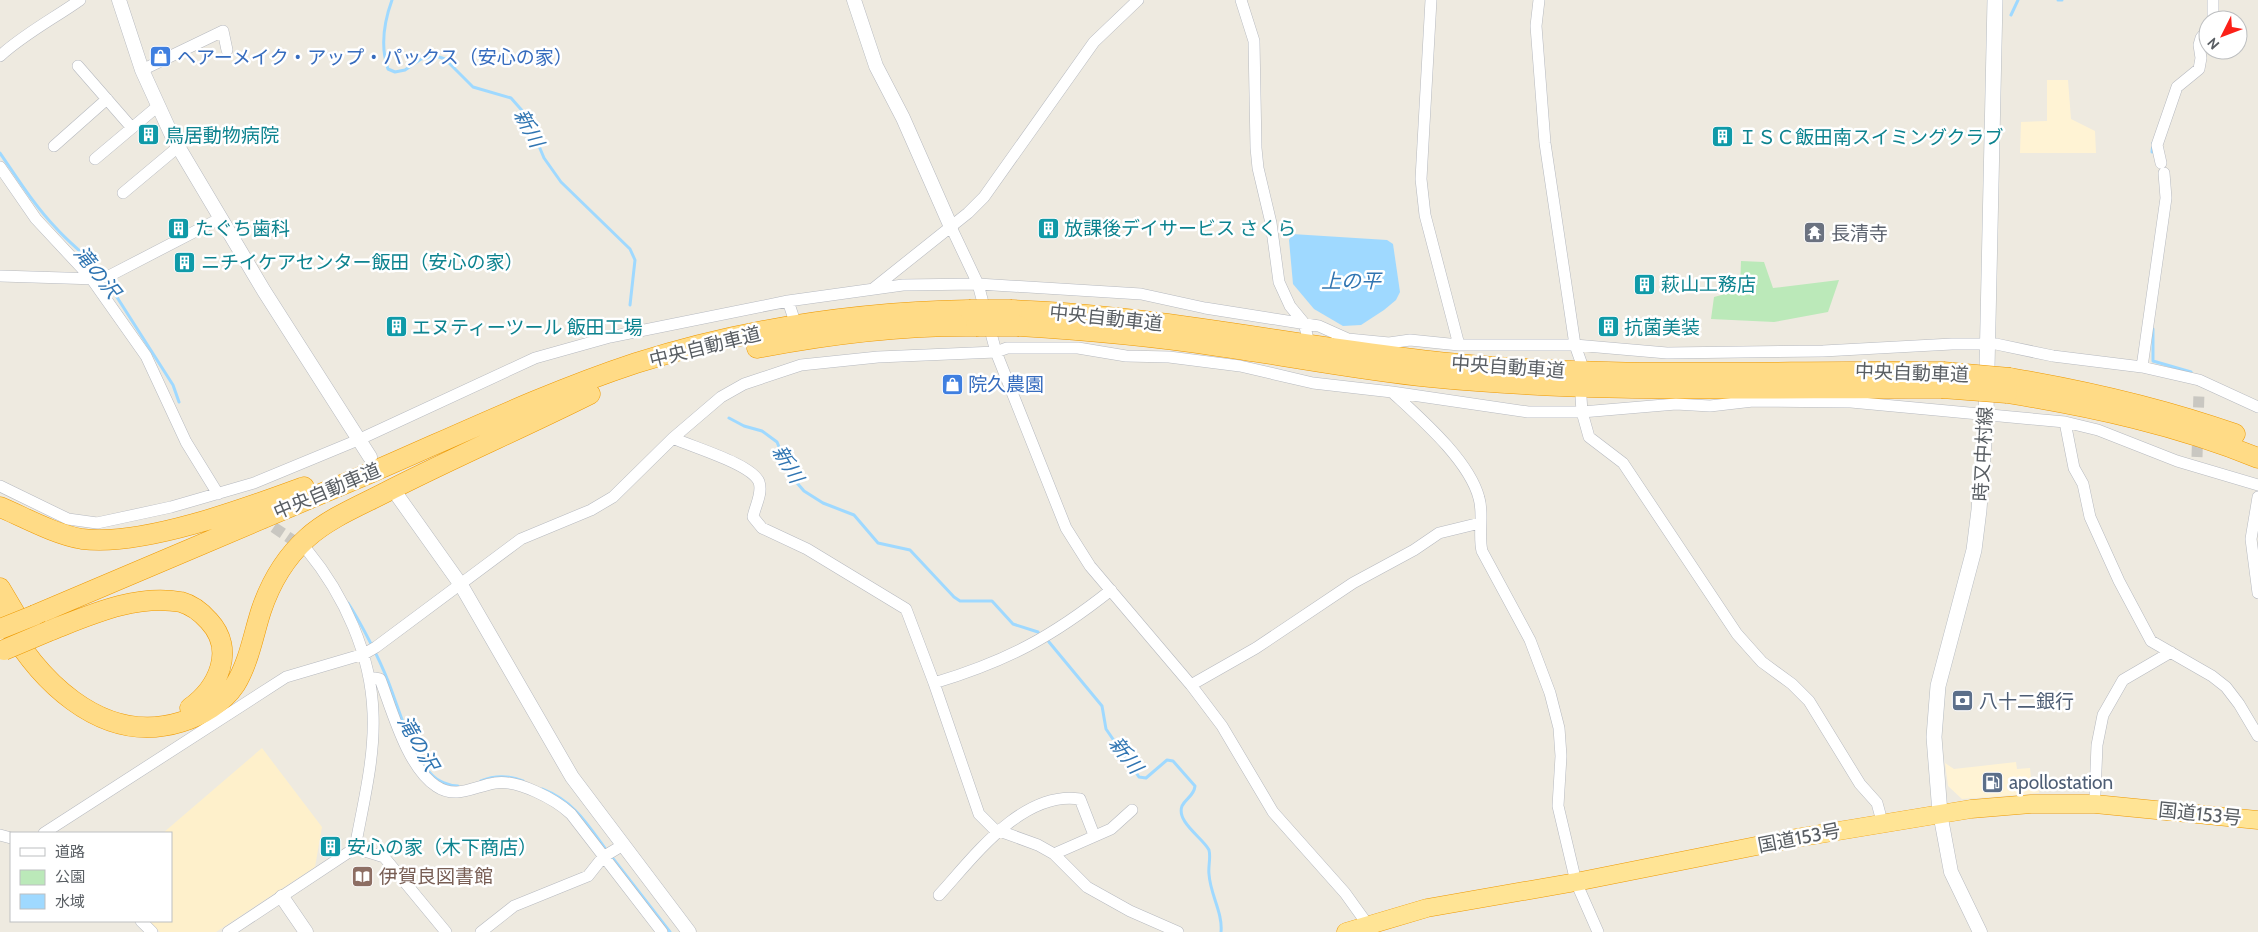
<svg xmlns="http://www.w3.org/2000/svg" width="2258" height="932" font-family="Cabin,'Noto Sans JP',sans-serif">
<style>
.commercial{fill:#fff3d4}
.green{fill:#bbe9b9}
.sand{fill:#fef0cb}
.water{fill:#9fd9ff}
.lines{fill:none;stroke-linecap:round;stroke-linejoin:round}
.stream{stroke:#9fd9ff;stroke-width:3}
.minor-tunnel{stroke:#c9c7c1;stroke-width:11;stroke-dasharray:11 5.5;stroke-linecap:butt}
.minor-casing{stroke:#b6b9bf;stroke-width:12}
.tertiary-casing{stroke:#b6b9bf;stroke-width:15}
.secondary-casing{stroke:#b6bbc1;stroke-width:16}
.trunk-casing{stroke:#e90;stroke-width:19}
.motorway-casing{stroke:#e90;stroke-width:21}
.minor{stroke:#fff;stroke-width:11}
.tertiary{stroke:#fff;stroke-width:14}
.secondary{stroke:#fff;stroke-width:15}
.trunk{stroke:#ffe495;stroke-width:18}
.motorway{stroke:#ffdb86;stroke-width:20}
.motorway-bridge-casing{stroke:#e90;stroke-width:21;stroke-linecap:butt}
.motorway-bridge{stroke:#ffdb86;stroke-width:20}
.labels{text-anchor:middle;dominant-baseline:central;stroke-width:5;stroke-linejoin:round;paint-order:stroke}
.shop-label{font-size:19px;fill:#366cbe;stroke:#fff;text-anchor:start}
.culture-label{font-size:19px;fill:#0d838f;stroke:#fff;text-anchor:start}
.worship-label{font-size:19px;fill:#5b616d;stroke:#fff;text-anchor:start}
.street-label{font-size:19px;fill:#595e63;stroke:#fff}
.service-label{font-size:19px;fill:#4e5e75;stroke:#fff;text-anchor:start}
.education-label{font-size:19px;fill:#785e54;stroke:#fff;text-anchor:start}
.water-label{font-size:20px;font-style:italic;fill:#3075b2;stroke:#fff}
</style>
<rect width="100%" height="100%" fill="#eeeae0"/>
<path class="commercial" d="M 2047,80 L 2068,80 L 2071,119 L 2095,131 L 2096,153 L 2020,153 L 2021,122 L 2047,121 Z
M 2016,762 L 2017,769 L 2030,768 L 2031,778 L 2038,778 L 2039,793 L 1962,799 L 1948,786 L 1945,763 L 1954,769 Z"/>
<path class="green" d="M 1741,261 L 1764,262 L 1773,288 L 1839,280 L 1828,312 L 1774,322 L 1711,319 L 1714,297 L 1740,290 Z"/>
<path class="sand" d="M 262,748 L 322,827 L 315,867 L 216,932 L 160,932 L 148,921 L 171,921 L 171,833 L 163,833 Z"/>
<path class="water" d="M 1292,234 L 1387,240 L 1393,244 L 1400,292 L 1396,300 L 1384,310 L 1361,325 L 1343,326 L 1314,309 L 1293,284 L 1289,240 Z"/>
<g class="lines">
<path class="stream" d="M 392,0 C 384,22 380,46 388,69 L 395,72 L 405,70 L 421,59 L 436,56 L 445,59 L 473,87 L 511,98 L 526,115 L 544,158 L 561,182 L 630,249 L 635,260 L 630,305
M 2058,0 L 2062,0
M 2011,15 L 2018,0
M 2152,152 L 2153,143
M 0,153 C 18,179 34,205 56,228 C 71,245 89,257 103,275
M 106,280 L 173,385 L 179,402
M 2153,329 L 2153,361 L 2191,372
M 729,418 L 744,426 L 762,431 L 777,442 L 791,476 L 804,491 L 823,503 L 854,515 L 878,543 L 910,550 L 954,597 L 960,601 L 992,601 L 1013,624 L 1038,632
M 348,603 C 361,623 379,658 388,681 C 399,709 410,751 431,774 C 437,781 449,786 458,786
M 1049,642 L 1102,706 L 1106,729 L 1139,777 L 1146,778 L 1167,760 L 1173,761 L 1195,786 C 1194,796 1186,798 1182,806 C 1176,822 1203,838 1209,850 C 1211,858 1208,866 1209,874 C 1210,894 1223,913 1221,932
M 481,781 C 495,775 508,775 523,781
M 542,789 C 575,802 587,824 607,851
M 611,856 L 670,932"/>
<path class="minor-tunnel" d="M 2197,457 L 2199,392
M 260,518 L 303,547"/>
<defs>
<path id="minor" d="M 1241,0 L 1254,41 L 1256,148 L 1258,168 L 1271,223 L 1279,282 L 1290,306 L 1304,323 L 1308,339
M 1431,0 L 1421,179 L 1425,215 L 1459,345
M 1539,0 L 1536,26 L 1545,143 L 1575,345 L 1581,362
M 2213,0 L 2213,20
M 0,56 C 24,34 53,19 80,0
M 78,66 L 132,128
M 142,70 L 223,31 L 227,50
M 54,146 L 107,99
M 95,159 L 158,106
M 2161,163 L 2157,145 L 2177,87 L 2199,69 L 2201,58 L 2199,45 L 2201,38 L 2208,29
M 0,167 L 36,219 L 91,278 L 146,356 L 186,442 L 218,494
M 123,193 L 178,147
M 951,227 L 978,284 L 996,352 L 1066,528 L 1090,566 L 1191,685 L 1222,726 L 1273,812 L 1345,893 L 1368,925
M 0,276 L 97,279 L 109,276 L 221,218
M 874,288 L 968,213 L 984,197 L 1094,42 L 1138,0
M 788,301 L 794,319
M 2142,367 L 2166,198 L 2164,173
M 1392,392 C 1420,418 1469,460 1479,498 C 1484,515 1478,534 1482,551 L 1530,640 L 1550,693 L 1559,728 L 1561,756 L 1558,806 L 1576,882 L 1598,932
M 1581,397 L 1582,412 L 1589,437 L 1623,463 L 1737,634 L 1762,662 L 1792,684 L 1809,701 L 1860,784 L 1877,803 L 1880,814
M 2065,422 L 2074,468 L 2083,484 L 2090,517 L 2119,581 L 2151,641 L 2212,676 L 2226,687 L 2239,704 L 2258,736
M 673,438 C 692,447 752,464 759,482 C 763,493 755,506 753,517 L 762,528 L 807,549 L 906,609 L 934,683 L 979,814 L 994,829 L 1038,845 L 1054,854 L 1087,887 L 1130,911 L 1178,932
M 0,486 L 68,519 L 97,523 L 171,507 L 254,483 L 358,440 L 535,358 L 610,337 L 788,301 L 903,285 L 978,284 L 1141,294 L 1205,308 L 1319,326 L 1348,339 L 1389,343 L 1410,340 L 1459,345 L 1575,345 L 1667,353 L 1823,351 L 1952,344 L 1996,344 L 2053,356 L 2142,367 L 2199,380 L 2258,407
M 2258,497 L 2251,539 L 2258,593
M 369,677 L 380,679 C 392,710 407,767 436,786 C 456,800 475,786 495,783 C 517,779 555,799 571,814 L 662,932
M 934,683 C 1007,661 1052,637 1111,590
M 1191,685 L 1256,648 L 1353,583 L 1414,550 L 1439,533 L 1480,523
M 2095,794 L 2097,745 L 2103,715 L 2123,680 L 2171,652
M 44,833 L 286,677 L 364,654 L 376,647 L 521,539 L 591,510 L 613,497 L 673,438 L 721,397 L 744,384 L 801,365 L 878,357 L 996,352 L 1007,348 L 1078,348 L 1126,356 L 1169,357 L 1240,366 L 1313,383 L 1392,392 L 1528,412 L 1582,412 L 1676,404 L 1710,406 L 1753,401 L 1851,402 L 2065,422 L 2098,430 L 2177,461 L 2258,485
M 0,835 L 11,838
M 355,848 L 384,857 L 446,932
M 1054,854 L 1111,829 L 1132,810
M 939,895 C 973,858 1022,790 1080,799 L 1094,835
M 141,921 L 152,932
M 228,932 L 355,848 C 363,804 375,758 373,713 C 371,654 344,595 307,550
M 481,932 L 514,906 L 588,876 L 603,857 L 623,845"/>
<path id="tertiary" d="M 119,0 L 142,70 L 173,138 L 264,291 L 370,457
M 854,0 L 876,66 L 903,118 L 951,227
M 397,495 L 461,585 L 572,777 L 689,932
M 1940,813 L 1951,872 L 1980,932
M 282,897 L 306,932"/>
<path id="secondary" d="M 1940,813 L 1934,737 L 1938,686 L 1974,550 L 1979,510 L 1986,414 L 1995,0"/>
<path id="trunk" d="M 1346,932 L 1427,908 L 1576,882 L 1796,838 L 1971,809 L 2031,804 L 2095,804 L 2258,820"/>
<path id="motorway" d="M 1012,310 C 1162,315 1310,350 1459,364 C 1621,379 1782,370 1943,372
M 1019,326 C 1085,330 1152,336 1218,346 C 1289,356 1359,370 1430,377 C 1600,394 1771,387 1942,388
M 757,348 C 829,334 902,325 976,326
M 2010,378 C 2087,391 2161,408 2235,434
M 2007,393 C 2093,407 2177,425 2258,458
M 0,507 C 26,518 54,534 82,539 C 142,547 247,508 304,487
M 0,588 L 19,620
M 0,611 C 34,677 100,747 181,722 C 201,716 223,703 235,685 C 249,662 253,636 261,611 C 270,584 286,557 307,538 C 330,517 364,504 392,489 C 457,456 524,427 590,394
M 35,615 C 147,567 258,521 370,473 C 458,435 545,393 636,363 C 743,329 858,312 969,310
M 49,631 C 90,615 135,594 181,602 C 192,605 202,613 209,621 C 236,650 218,688 190,708"/>
</defs>
<use href="#minor" class="minor-casing"/>
<use href="#tertiary" class="tertiary-casing"/>
<use href="#secondary" class="secondary-casing"/>
<use href="#trunk" class="trunk-casing"/>
<use href="#motorway" class="motorway-casing"/>
<use href="#minor" class="minor"/>
<use href="#tertiary" class="tertiary"/>
<use href="#secondary" class="secondary"/>
<use href="#trunk" class="trunk"/>
<use href="#motorway" class="motorway"/>
<defs>
<path id="motorway-bridge" d="M 969,310 L 1012,310
M 976,326 L 1019,326
M 1943,372 L 2010,378
M 1942,388 L 2007,393
M 0,629 L 35,615
M 4,650 L 49,631"/>
</defs>
<use href="#motorway-bridge" class="motorway-bridge-casing"/>
<use href="#motorway-bridge" class="motorway-bridge"/>
</g>
<defs>
<symbol id="shop-square" viewBox="-11 -11 22 22"><rect x="-9" y="-9" width="18" height="18" rx="4" fill="#3f7fe0" stroke="#fff"/><path d="M-5-2.5h2.3a2.7 3.5 0 0 1 5.4 0H5L5.5 6h-11ZM-1.5-2.5h3a1.5 2.3 0 0 0-3 0Z" fill="#fff"/></symbol>
<symbol id="building-square" viewBox="-11 -11 22 22"><rect x="-9" y="-9" width="18" height="18" rx="4" fill="#0f9aa8" stroke="#fff"/><path d="M-4-6H4V6H1V3H-1V6H-4ZM-2.5-4.3h1.7v1.8h-1.7ZM.8-4.3h1.7v1.8H.8ZM-2.5-1h1.7V.8h-1.7ZM.8-1h1.7V.8H.8Z" fill="#fff"/></symbol>
<symbol id="temple-square" viewBox="-11 -11 22 22"><rect x="-9" y="-9" width="18" height="18" rx="4" fill="#6b7280" stroke="#fff"/><path d="M0-6L5-2H3V0L6.5 2.5H4V6H1.5V3h-3V6H-4V2.5H-6.5L-3 0V-2H-5Z" fill="#fff"/></symbol>
<symbol id="bank-square" viewBox="-11 -11 22 22"><rect x="-9" y="-9" width="18" height="18" rx="4" fill="#5c6f8a" stroke="#fff"/><path d="M-6-4H6V4H-6ZM0-2.3a2.3 2.3 0 1 0 0 4.6a2.3 2.3 0 1 0 0-4.6Z" fill="#fff"/></symbol>
<symbol id="fuel-square" viewBox="-11 -11 22 22"><rect x="-9" y="-9" width="18" height="18" rx="4" fill="#5c6f8a" stroke="#fff"/><path d="M-5.5-6h7V0h2V4h1.3V-2.5L3-4.5l.8-.8L6-3V5H2.5V1h-1V6h-7ZM-4.2-4.7v3.2H.2V-4.7Z" fill="#fff"/></symbol>
<symbol id="library-square" viewBox="-11 -11 22 22"><rect x="-9" y="-9" width="18" height="18" rx="4" fill="#8d6e63" stroke="#fff"/><path d="M-6-4Q-3-5.5-.7-3.5V5Q-3 3-6 4ZM6-4Q3-5.5 .7-3.5V5Q3 3 6 4Z" fill="#fff"/></symbol>
</defs>
<g fill-rule="evenodd">
<use href="#shop-square" x="148" y="44" width="25" height="25"/>
<use href="#building-square" x="136" y="122" width="25" height="25"/>
<use href="#building-square" x="1710" y="124" width="25" height="25"/>
<use href="#building-square" x="166" y="216" width="25" height="25"/>
<use href="#building-square" x="1036" y="216" width="25" height="25"/>
<use href="#temple-square" x="1802" y="220" width="25" height="25"/>
<use href="#building-square" x="172" y="250" width="25" height="25"/>
<use href="#building-square" x="1632" y="272" width="25" height="25"/>
<use href="#building-square" x="384" y="314" width="25" height="25"/>
<use href="#building-square" x="1596" y="314" width="25" height="25"/>
<use href="#shop-square" x="940" y="372" width="25" height="25"/>
<use href="#bank-square" x="1950" y="688" width="25" height="25"/>
<use href="#fuel-square" x="1980" y="770" width="25" height="25"/>
<use href="#building-square" x="318" y="834" width="25" height="25"/>
<use href="#library-square" x="350" y="864" width="25" height="25"/>
</g>
<g class="labels">
<g class="shop-label">
<text x="177" y="57">ヘアーメイク・アップ・パックス（安心の家）</text>
<text x="968" y="384">院久農園</text>
</g>
<g class="culture-label">
<text x="165" y="135">鳥居動物病院</text>
<text x="1738" y="137">ＩＳＣ飯田南スイミングクラブ</text>
<text x="195" y="228">たぐち歯科</text>
<text x="1064" y="228">放課後デイサービス さくら</text>
<text x="201" y="262">ニチイケアセンター飯田（安心の家）</text>
<text x="1661" y="284">萩山工務店</text>
<text x="412" y="327">エヌティーツール 飯田工場</text>
<text x="1624" y="327">抗菌美装</text>
<text x="347" y="847">安心の家（木下商店）</text>
</g>
<g class="worship-label">
<text x="1831" y="233">長清寺</text>
</g>
<g class="street-label">
<text transform="translate(1106 318) rotate(6)">中央自動車道</text>
<text transform="translate(705 347) rotate(-14)">中央自動車道</text>
<text transform="translate(1508 367) rotate(4)">中央自動車道</text>
<text transform="translate(1912 373) rotate(2)">中央自動車道</text>
<text transform="translate(1983 454) rotate(-87)">時又中村線</text>
<text transform="translate(327 491) rotate(-23)">中央自動車道</text>
<text transform="translate(2200 814) rotate(6)">国道153号</text>
<text transform="translate(1799 838) rotate(-11)">国道153号</text>
</g>
<g class="service-label">
<text x="1979" y="701">八十二銀行</text>
<text x="2009" y="782">apollostation</text>
</g>
<g class="education-label">
<text x="379" y="876">伊賀良図書館</text>
</g>
<g class="water-label">
<text transform="translate(529 128) rotate(62)">新川</text>
<text transform="translate(97 272) rotate(51)">滝の沢</text>
<text x="1351" y="281">上の平</text>
<text transform="translate(788 464) rotate(59)">新川</text>
<text transform="translate(418 743) rotate(60)">滝の沢</text>
<text transform="translate(1126 755) rotate(52)">新川</text>
</g>
</g>
<rect x="10" y="832" width="162" height="90" fill="#ffffff" stroke="#bdbfc1"/>
<rect x="20" y="848" width="25" height="8" fill="#ffffff" stroke="#bdbfc1"/>
<text x="55" y="857" font-size="15" fill="#595e63">道路</text>
<rect x="20" y="870" width="25" height="15" fill="#bbe9b9" stroke="#bdbfc1"/>
<text x="55" y="882" font-size="15" fill="#595e63">公園</text>
<rect x="20" y="894" width="25" height="15" fill="#9fd9ff" stroke="#bdbfc1"/>
<text x="55" y="907" font-size="15" fill="#595e63">水域</text>
<g transform="translate(2223 35) rotate(228)"><circle r="24" fill="#ffffff" stroke="#bdbfc1"/>
<path d="M0-4L9 19L0 12L-9 19Z" fill="#fb2018"/>
<text y="-8" font-size="14" font-weight="bold" text-anchor="middle" fill="#595e63">N</text>
</g>
</svg>
